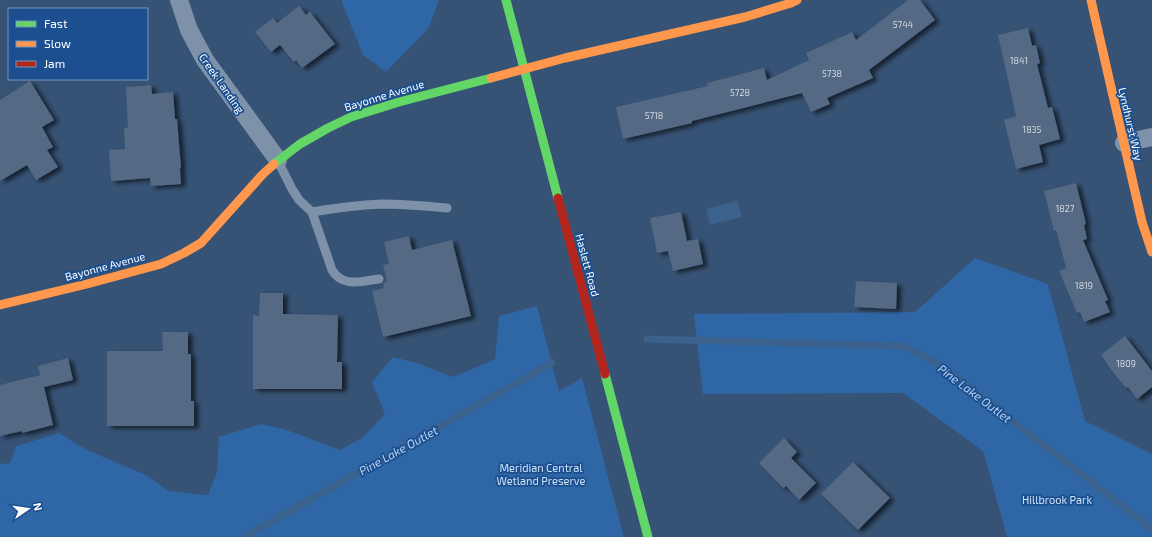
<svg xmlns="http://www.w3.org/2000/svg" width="1152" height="537" font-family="'Exo 2',sans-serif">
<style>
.green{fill:#2f66a5}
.water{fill:#3b618d}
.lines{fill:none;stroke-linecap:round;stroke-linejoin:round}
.stream{stroke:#3b618d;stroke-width:7}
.building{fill:#526984;filter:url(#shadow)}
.lane{stroke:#7d92a8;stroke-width:9}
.street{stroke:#7d92a8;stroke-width:18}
.fast{stroke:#63d668;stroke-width:9}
.slow{stroke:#ff974d;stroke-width:9}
.jam{stroke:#b3261e;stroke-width:9}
.labels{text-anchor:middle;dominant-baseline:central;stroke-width:3.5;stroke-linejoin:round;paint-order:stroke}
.number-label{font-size:9px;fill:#d4dae0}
.street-label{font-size:11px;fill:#fff;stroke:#1b4f8f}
.park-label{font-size:11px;fill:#cfe3fa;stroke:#1b4f8f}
.water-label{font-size:12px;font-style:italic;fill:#b5d3f5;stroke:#1b4f8f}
</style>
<defs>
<filter id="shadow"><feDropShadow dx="4.5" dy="2.5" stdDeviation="2" flood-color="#0009"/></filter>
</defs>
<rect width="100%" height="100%" fill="#365274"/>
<path class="green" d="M 341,0 L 439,0 L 428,29 L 386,72 L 363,55 Z
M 975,258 L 1048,284 L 1085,421 L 1152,454 L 1152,537 L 1007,537 L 983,451 L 903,393 L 703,394 L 694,314 L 915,312 Z
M 537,306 L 559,391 L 582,378 L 624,537 L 0,537 L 0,464 L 10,463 L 16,446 L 59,433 L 87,450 L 146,475 L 169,491 L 208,495 L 217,472 L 219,437 L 261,424 L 287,430 L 340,450 L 363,437 L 385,414 L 372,382 L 393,357 L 417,363 L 453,377 L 495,359 L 499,316 Z"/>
<path class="water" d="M 737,201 L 742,217 L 710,225 L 706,209 Z"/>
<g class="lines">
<path class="stream" d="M 647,339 L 903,346 L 939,364 L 1152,529
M 244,537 L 552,363"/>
</g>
<path class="building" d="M 908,0 L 920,0 L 935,20 L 869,70 L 873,78 L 827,98 L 830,104 L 811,112 L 802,93 L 692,121 L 692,123 L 623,139 L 616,107 L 708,86 L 707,83 L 764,68 L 767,80 L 809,60 L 806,53 L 852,32 L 856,40 Z
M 299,6 L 306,15 L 310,12 L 335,44 L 302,68 L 296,60 L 294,62 L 280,45 L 271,52 L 255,32 L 273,18 L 277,23 Z
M 1028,28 L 1032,46 L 1036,45 L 1040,63 L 1037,64 L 1048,108 L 1052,107 L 1060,139 L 1039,145 L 1043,162 L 1016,169 L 1004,120 L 1016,116 L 998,35 Z
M 30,81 L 54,120 L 42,127 L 53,147 L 47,150 L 58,167 L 36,180 L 27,165 L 0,181 L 0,100 Z
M 151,85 L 152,94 L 173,92 L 175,119 L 177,119 L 181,168 L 180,168 L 181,184 L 151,186 L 150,178 L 111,181 L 109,150 L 125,149 L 124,128 L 128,128 L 126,87 Z
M 1076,183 L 1086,224 L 1084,225 L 1087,239 L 1083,240 L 1108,300 L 1105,301 L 1110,312 L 1084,322 L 1080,312 L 1077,313 L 1059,271 L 1066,268 L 1056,230 L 1054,231 L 1044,191 Z
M 681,212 L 687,241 L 698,239 L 703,264 L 673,271 L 668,251 L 657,253 L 650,218 Z
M 409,236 L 412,250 L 452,240 L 471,316 L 383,337 L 372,291 L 384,288 L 383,283 L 387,282 L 383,265 L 389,264 L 384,242 Z
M 856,281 L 897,283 L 896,309 L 854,307 Z
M 260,293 L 283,293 L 283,314 L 338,315 L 337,362 L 342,362 L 342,389 L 253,389 L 253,315 L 259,316 Z
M 162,332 L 188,332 L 188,354 L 191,354 L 191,401 L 194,401 L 194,426 L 107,426 L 107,351 L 163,351 Z
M 1125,336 L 1152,371 L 1152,387 L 1137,399 L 1128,387 L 1126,388 L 1115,375 L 1101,355 Z
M 68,358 L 73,380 L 44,387 L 53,425 L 22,433 L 22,431 L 0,436 L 0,385 L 40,375 L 38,366 Z
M 784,438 L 797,452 L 791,458 L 816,483 L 799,500 L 786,486 L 783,488 L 759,463 Z
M 853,462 L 890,498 L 858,530 L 821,494 Z"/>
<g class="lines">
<path class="lane" d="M 278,161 L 292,189 L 299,200 L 312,212 C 335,208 359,205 382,204 C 404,204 425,206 447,208
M 312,212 L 332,270 C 343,288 361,281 379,279"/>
<path class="street" d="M 179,0 L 189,30 L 205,60 L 278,160
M 1124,143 L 1152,137"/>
<path class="fast" d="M 506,0 L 558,198
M 274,164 L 300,144 L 328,128 L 351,117 L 399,102 L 491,78
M 605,374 L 648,537"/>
<path class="slow" d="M 1091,0 L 1142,222 L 1152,252
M 491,78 L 565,58 L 745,17 L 791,3 L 797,0
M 0,305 L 87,284 L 161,264 L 184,253 L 201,243 L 262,175 L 274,164"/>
<path class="jam" d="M 558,198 L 605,374"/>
</g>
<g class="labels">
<g class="number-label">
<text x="903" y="24">5744</text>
<text x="1019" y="60">1841</text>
<text x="832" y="73">5738</text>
<text x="740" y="92">5728</text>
<text x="654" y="115">5718</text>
<text x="1032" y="129">1835</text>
<text x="1065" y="208">1827</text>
<text x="1084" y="285">1819</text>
<text x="1126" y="363">1809</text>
</g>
<g class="street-label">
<text transform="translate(222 83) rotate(55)">Creek Landing</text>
<text transform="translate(384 95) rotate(-17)">Bayonne Avenue</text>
<text transform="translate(1131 124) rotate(77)">Lyndhurst Way</text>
<text transform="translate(588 265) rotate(75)">Haslett Road</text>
<text transform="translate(105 266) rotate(-15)">Bayonne Avenue</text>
</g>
<g class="park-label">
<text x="541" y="467">Meridian Central<tspan x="541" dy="13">Wetland Preserve</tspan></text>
<text x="1057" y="499">Hillbrook Park</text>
</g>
<g class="water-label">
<text transform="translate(975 393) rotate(37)">Pine Lake Outlet</text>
<text transform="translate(398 450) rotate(-29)">Pine Lake Outlet</text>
</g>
</g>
<rect x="8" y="8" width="140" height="72" fill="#1b4f8f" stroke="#7695bc"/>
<rect x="16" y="21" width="20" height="6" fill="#63d668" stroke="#7695bc"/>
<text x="44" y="28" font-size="12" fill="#ffffff">Fast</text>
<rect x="16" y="41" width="20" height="6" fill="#ff974d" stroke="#7695bc"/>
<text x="44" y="48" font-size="12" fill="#ffffff">Slow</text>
<rect x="16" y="61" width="20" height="6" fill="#b3261e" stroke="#7695bc"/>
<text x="44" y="68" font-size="12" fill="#ffffff">Jam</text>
<g transform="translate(28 509) rotate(77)" stroke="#1b4f8f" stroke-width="3" paint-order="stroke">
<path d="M0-3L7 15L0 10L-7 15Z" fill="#ffffff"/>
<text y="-6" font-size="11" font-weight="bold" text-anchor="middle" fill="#ffffff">N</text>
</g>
</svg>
